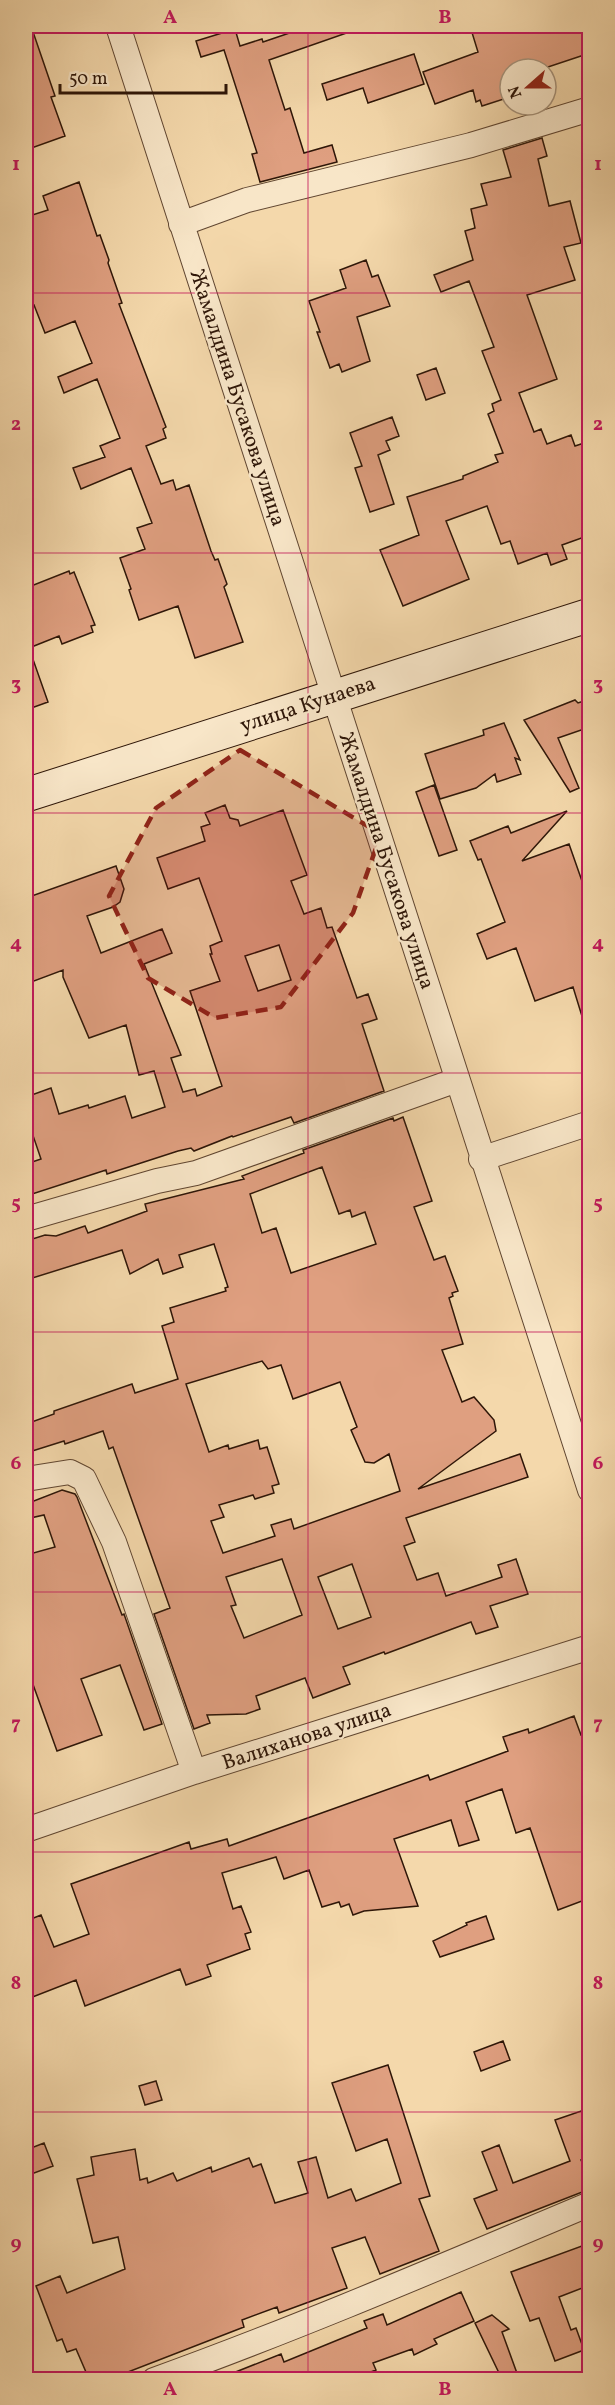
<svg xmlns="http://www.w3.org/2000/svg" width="615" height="2405" font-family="Vollkorn,serif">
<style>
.building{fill:#df9f80;stroke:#2e1608;stroke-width:1.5;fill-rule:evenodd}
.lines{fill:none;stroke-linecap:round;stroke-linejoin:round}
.minor-casing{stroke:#604631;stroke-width:26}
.secondary-casing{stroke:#2e1608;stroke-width:35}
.minor{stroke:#f8e6c8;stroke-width:24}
.secondary{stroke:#f8e6c8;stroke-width:33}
.marked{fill:#8f2418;fill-opacity:0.2;stroke:#8f2418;stroke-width:4.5;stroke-dasharray:12 8;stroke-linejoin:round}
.grid{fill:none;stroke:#c2185b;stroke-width:1.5;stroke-opacity:0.55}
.labels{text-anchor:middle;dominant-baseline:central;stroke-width:4.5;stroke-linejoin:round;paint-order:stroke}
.street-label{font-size:21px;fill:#2e1608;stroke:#f8e6c8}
.neatline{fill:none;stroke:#c2185b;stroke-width:2}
.grid-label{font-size:20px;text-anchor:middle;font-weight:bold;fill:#c2185b}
</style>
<rect width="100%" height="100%" fill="#f4d8ab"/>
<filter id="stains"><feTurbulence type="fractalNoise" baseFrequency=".00333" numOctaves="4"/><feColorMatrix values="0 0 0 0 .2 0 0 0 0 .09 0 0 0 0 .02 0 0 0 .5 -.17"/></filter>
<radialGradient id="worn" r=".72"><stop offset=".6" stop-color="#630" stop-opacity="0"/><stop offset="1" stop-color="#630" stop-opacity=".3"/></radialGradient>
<path class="building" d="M 26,26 L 31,26 L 55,96 L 51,97 L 65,136 L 26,150 Z
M 310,26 L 361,26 L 361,28 L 269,60 L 285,110 L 290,108 L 304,153 L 332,145 L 337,162 L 260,182 L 252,154 L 257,153 L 224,50 L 201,57 L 196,41 L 235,29 L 240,46 L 262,39 L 263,42 Z
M 470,26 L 580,26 L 590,53 L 542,69 L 510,69 L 510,97 L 482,106 L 480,100 L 476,102 L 473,90 L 435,104 L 423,72 L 478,52 Z
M 414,54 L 424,84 L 368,103 L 363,88 L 327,100 L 322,84 Z
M 542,138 L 547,156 L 538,159 L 549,206 L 570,201 L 581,243 L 564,247 L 575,280 L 527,295 L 557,379 L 519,393 L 534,432 L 541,429 L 547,444 L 571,435 L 575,446 L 590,441 L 590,535 L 562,545 L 567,559 L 551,565 L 547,553 L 518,564 L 510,541 L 501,544 L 487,506 L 446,521 L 469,579 L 403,606 L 380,550 L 419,535 L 407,497 L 463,479 L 463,476 L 498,462 L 495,455 L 503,453 L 488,414 L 494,411 L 492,404 L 501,400 L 482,351 L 494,347 L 469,281 L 441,292 L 434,275 L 473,260 L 465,231 L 475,228 L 471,209 L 487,205 L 481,184 L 511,177 L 503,150 Z
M 79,182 L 97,236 L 100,235 L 109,260 L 108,263 L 122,303 L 119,304 L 166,427 L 163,429 L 166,438 L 146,446 L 161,484 L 173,480 L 176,490 L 189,485 L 211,551 L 215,560 L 218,559 L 227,584 L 224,587 L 243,642 L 195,658 L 178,606 L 139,620 L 129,590 L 131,589 L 120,558 L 145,549 L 137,528 L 152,523 L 131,468 L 81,489 L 73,468 L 105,457 L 100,446 L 120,438 L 97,379 L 64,393 L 58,377 L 92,363 L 75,321 L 45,333 L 34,305 L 26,308 L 26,217 L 48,210 L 43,196 Z
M 366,260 L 372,277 L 378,275 L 390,306 L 357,317 L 370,361 L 342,372 L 339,364 L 330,368 L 317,332 L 320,332 L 309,301 L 346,288 L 340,270 Z
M 436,368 L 445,393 L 426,400 L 417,375 Z
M 392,417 L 399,436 L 386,441 L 390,450 L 378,455 L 394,504 L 370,512 L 355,468 L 362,466 L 350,433 Z
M 69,571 L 70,574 L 74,572 L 95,625 L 91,626 L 93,632 L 62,644 L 59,636 L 29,648 L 48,702 L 26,710 L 26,588 Z
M 590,699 L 590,727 L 558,738 L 579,788 L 570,792 L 524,720 L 575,700 L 578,703 Z
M 504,723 L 520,760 L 515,758 L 521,774 L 497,782 L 495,774 L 476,788 L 440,799 L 425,754 L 484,735 L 483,730 Z
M 434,785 L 457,850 L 439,856 L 416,792 Z
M 225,805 L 230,818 L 238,820 L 240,826 L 283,810 L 307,875 L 291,881 L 304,914 L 321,908 L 327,928 L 332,927 L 357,998 L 368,994 L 377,1019 L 362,1024 L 384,1091 L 294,1123 L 291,1117 L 233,1137 L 232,1136 L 194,1151 L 191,1148 L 178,1151 L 107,1174 L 106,1170 L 26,1196 L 26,1164 L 41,1159 L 26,1115 L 26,1097 L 51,1088 L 59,1114 L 88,1105 L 89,1108 L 125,1096 L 132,1118 L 165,1107 L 154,1071 L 139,1075 L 126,1025 L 89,1038 L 63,977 L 63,970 L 26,984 L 26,898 L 116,866 L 124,889 L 120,902 L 113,907 L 87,916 L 101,953 L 162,929 L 172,953 L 144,964 L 181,1055 L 171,1058 L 183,1092 L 195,1089 L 197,1096 L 222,1086 L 190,991 L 220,981 L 210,954 L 212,954 L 210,946 L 222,941 L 199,878 L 168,889 L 157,858 L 205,841 L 201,827 L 210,824 L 205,813 ZM 279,945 L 291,980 L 258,991 L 245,956 Z
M 567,811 L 522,861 L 569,844 L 590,904 L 590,1025 L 585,1026 L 573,987 L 535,1001 L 516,948 L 487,959 L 477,934 L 505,922 L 481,859 L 478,860 L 470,841 L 508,826 L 511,833 Z
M 403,1117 L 432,1201 L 414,1207 L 434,1260 L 445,1256 L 458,1291 L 452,1293 L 453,1296 L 449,1298 L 463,1344 L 442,1350 L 462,1402 L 474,1397 L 494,1420 L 496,1431 L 418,1489 L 520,1454 L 528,1477 L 406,1518 L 415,1542 L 404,1546 L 417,1580 L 438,1573 L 446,1596 L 502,1577 L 498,1565 L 516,1559 L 528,1594 L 490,1606 L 498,1627 L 476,1634 L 471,1622 L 385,1654 L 384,1652 L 343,1667 L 350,1684 L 313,1698 L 305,1678 L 256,1696 L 260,1709 L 246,1714 L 207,1715 L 210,1723 L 194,1729 L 154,1614 L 170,1608 L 113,1447 L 109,1449 L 103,1431 L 65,1444 L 64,1441 L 26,1453 L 26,1424 L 54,1414 L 54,1411 L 132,1384 L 135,1393 L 178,1379 L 162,1326 L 174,1322 L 170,1308 L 226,1291 L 225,1288 L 228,1287 L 214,1244 L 179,1255 L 183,1267 L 163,1274 L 158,1259 L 130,1274 L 122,1250 L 26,1280 L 26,1241 L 45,1235 L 56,1236 L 85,1226 L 88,1233 L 147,1211 L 145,1204 L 244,1179 L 242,1176 L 304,1153 L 303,1150 L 393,1118 L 394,1121 ZM 322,1167 L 339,1214 L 350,1210 L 352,1217 L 365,1212 L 376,1244 L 291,1273 L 276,1228 L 262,1233 L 250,1194 ZM 262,1361 L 268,1369 L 281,1365 L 293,1399 L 340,1382 L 357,1427 L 351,1430 L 365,1462 L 374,1463 L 389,1454 L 400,1491 L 294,1529 L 291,1519 L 271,1525 L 275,1536 L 223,1553 L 211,1521 L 224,1517 L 219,1505 L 253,1495 L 255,1499 L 274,1493 L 272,1486 L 279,1484 L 267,1447 L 260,1449 L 258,1440 L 229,1449 L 228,1445 L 209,1452 L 186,1384 ZM 282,1559 L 302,1615 L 244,1638 L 231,1606 L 236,1605 L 226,1577 ZM 352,1564 L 371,1617 L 338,1629 L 318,1577 Z
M 62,1490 L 75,1494 L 77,1497 L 122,1615 L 124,1614 L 162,1724 L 144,1730 L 120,1665 L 81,1679 L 102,1735 L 57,1751 L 26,1665 L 26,1555 L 55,1547 L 44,1515 L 26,1519 L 26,1504 Z
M 574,1716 L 581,1735 L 590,1732 L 590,1898 L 558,1910 L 530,1828 L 516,1833 L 502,1789 L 466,1802 L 479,1840 L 459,1846 L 451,1820 L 394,1839 L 418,1906 L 364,1911 L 353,1915 L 349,1904 L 341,1907 L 339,1902 L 322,1907 L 309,1870 L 284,1879 L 276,1857 L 222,1873 L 233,1909 L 241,1906 L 251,1932 L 245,1934 L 250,1949 L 207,1965 L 211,1976 L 186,1985 L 180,1969 L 85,2006 L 76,1980 L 30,1998 L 26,1986 L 26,1979 L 31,1977 L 26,1963 L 26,1921 L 41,1915 L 54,1947 L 89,1934 L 71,1884 L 189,1842 L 191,1849 L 227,1839 L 229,1846 L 428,1775 L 430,1780 L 508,1751 L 503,1737 L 528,1729 L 529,1733 Z
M 486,1916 L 494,1939 L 440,1957 L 433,1941 L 467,1925 L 466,1923 Z
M 503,2041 L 510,2060 L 481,2071 L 474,2052 Z
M 388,2065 L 430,2196 L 419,2199 L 439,2251 L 380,2274 L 365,2237 L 332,2248 L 347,2288 L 279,2313 L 277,2307 L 242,2320 L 244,2327 L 110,2379 L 89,2379 L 76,2349 L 67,2352 L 62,2339 L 57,2341 L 36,2286 L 60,2276 L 67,2293 L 125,2269 L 118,2237 L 93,2243 L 77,2179 L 94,2175 L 91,2157 L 135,2149 L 140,2180 L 147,2178 L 148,2183 L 173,2173 L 177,2181 L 211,2167 L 212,2172 L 249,2158 L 253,2167 L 261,2164 L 275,2203 L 308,2193 L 298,2162 L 316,2157 L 328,2198 L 351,2189 L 356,2201 L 401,2183 L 387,2139 L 356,2151 L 332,2083 Z
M 156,2081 L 162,2100 L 145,2105 L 139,2086 Z
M 590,2108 L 590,2157 L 581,2160 L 590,2180 L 590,2189 L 487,2229 L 474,2199 L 497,2190 L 482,2152 L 499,2145 L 513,2183 L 570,2161 L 555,2120 Z
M 44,2143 L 53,2166 L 26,2176 L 26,2150 Z
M 590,2243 L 590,2285 L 559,2297 L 571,2330 L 576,2328 L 584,2350 L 555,2361 L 539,2318 L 530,2321 L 511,2272 Z
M 461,2292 L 474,2321 L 434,2339 L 437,2344 L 414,2355 L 412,2349 L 373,2363 L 376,2370 L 363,2375 L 365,2379 L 218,2379 L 281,2354 L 284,2362 L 367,2328 L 364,2321 L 383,2314 L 387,2325 Z
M 492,2315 L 509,2329 L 502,2332 L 518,2376 L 500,2375 L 475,2323 Z"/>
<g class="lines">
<defs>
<path id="minor" d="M 118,26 L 590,1490
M 181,224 L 247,200 L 471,145 L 590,109
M 481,1159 L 590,1123
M 26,1219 L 157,1181 L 196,1173 L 457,1080
M 26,1479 L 70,1472 L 84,1479 L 114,1542 L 194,1772
M 26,1830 L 194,1772 L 590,1647
M 154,2380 C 301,2327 445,2265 590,2204"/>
<path id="secondary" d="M 26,795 L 590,615"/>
</defs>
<use href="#minor" class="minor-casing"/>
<use href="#secondary" class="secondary-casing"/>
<use href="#minor" class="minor"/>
<use href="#secondary" class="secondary"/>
</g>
<path class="marked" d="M 240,750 L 381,834 L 353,913 L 281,1007 L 215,1018 L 148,978 L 109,896 L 156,808 Z"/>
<path class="grid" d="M 308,26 L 308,2380M 26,293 L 590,293M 26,553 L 590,553M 26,813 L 590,813M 26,1073 L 590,1073M 26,1332 L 590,1332M 26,1592 L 590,1592M 26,1852 L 590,1852M 26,2112 L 590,2112"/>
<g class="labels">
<g class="street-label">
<text transform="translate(237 398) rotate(72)">Жамалдина Бусакова улица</text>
<text transform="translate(308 705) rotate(-18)">улица Кунаева</text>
<text transform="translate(386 861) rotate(72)">Жамалдина Бусакова улица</text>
<text transform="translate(307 1737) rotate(-18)">Валиханова улица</text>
</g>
</g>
<rect width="615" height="2405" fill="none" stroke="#f4d8ab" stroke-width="66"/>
<g transform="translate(528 87) rotate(249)"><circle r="28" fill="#f8e6c8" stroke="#a7937b" stroke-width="1.5"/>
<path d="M0-4.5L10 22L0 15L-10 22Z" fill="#8f2418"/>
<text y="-9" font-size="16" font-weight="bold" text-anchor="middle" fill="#2e1608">N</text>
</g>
<path d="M60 84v9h166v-9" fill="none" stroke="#2e1608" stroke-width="3"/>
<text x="69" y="84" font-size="18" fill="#2e1608" stroke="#f8e6c8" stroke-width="4.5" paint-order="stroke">50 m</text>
<rect x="33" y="33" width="549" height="2339" class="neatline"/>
<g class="grid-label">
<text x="170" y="23">A</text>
<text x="445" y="23">B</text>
<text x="16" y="170">1</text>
<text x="598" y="170">1</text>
<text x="16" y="430">2</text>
<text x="598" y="430">2</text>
<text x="16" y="690">3</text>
<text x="598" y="690">3</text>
<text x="16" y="949">4</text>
<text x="598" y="949">4</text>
<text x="16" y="1209">5</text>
<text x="598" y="1209">5</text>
<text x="16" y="1469">6</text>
<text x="598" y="1469">6</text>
<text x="16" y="1729">7</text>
<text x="598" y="1729">7</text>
<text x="16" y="1989">8</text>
<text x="598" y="1989">8</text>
<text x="16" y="2249">9</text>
<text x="598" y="2249">9</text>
<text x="170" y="2395">A</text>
<text x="445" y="2395">B</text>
</g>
<rect width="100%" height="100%" filter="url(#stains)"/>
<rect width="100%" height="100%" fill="url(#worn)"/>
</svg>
